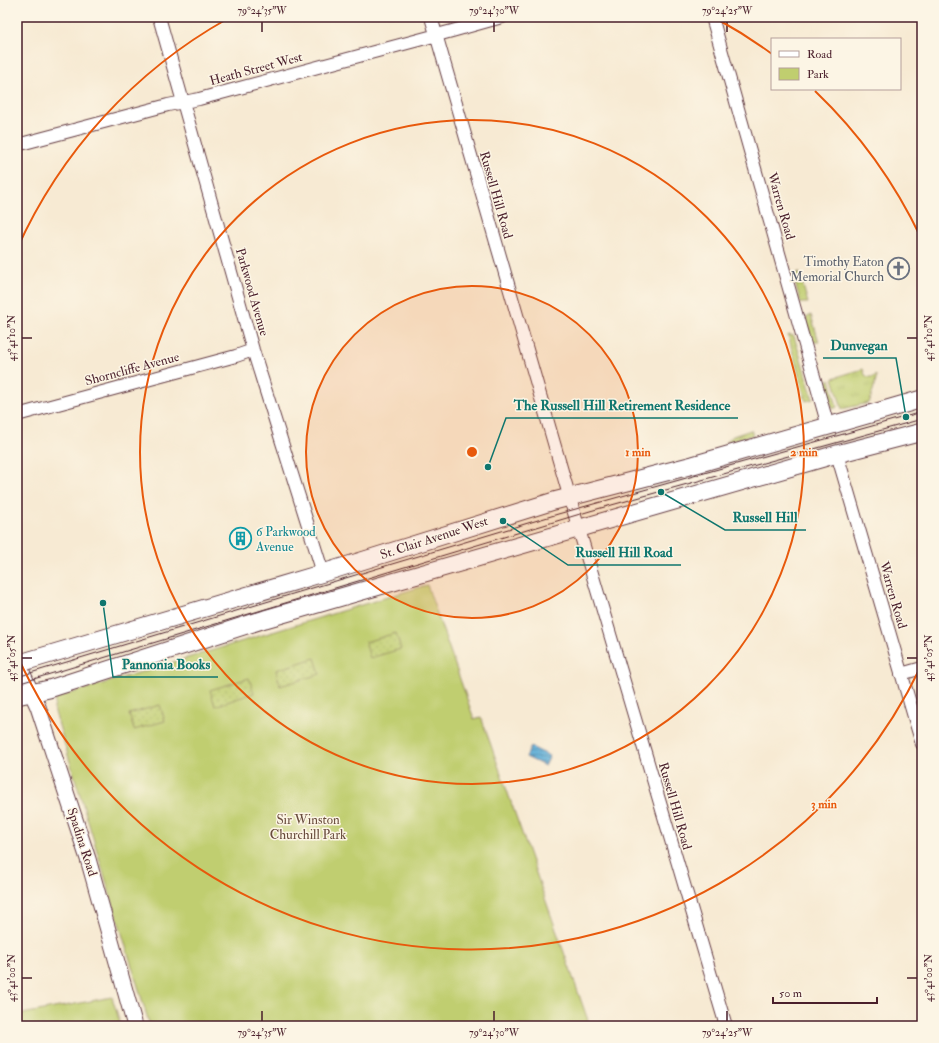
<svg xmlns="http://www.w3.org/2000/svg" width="939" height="1043" font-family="'IM FELL Double Pica',serif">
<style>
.grass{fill:url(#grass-tufts);stroke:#85764d}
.park{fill:#c0ce6f;stroke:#85764d}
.garden{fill:url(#garden-dots);stroke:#85764d}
.water{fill:url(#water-rules);stroke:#546681}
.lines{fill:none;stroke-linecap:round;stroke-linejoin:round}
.minor-casing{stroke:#643d44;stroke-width:14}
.tertiary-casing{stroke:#643d44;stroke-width:17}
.secondary-casing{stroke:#643d44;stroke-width:19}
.minor{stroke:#fff;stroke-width:12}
.tertiary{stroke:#fff;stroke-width:15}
.secondary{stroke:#fff;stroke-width:17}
.tram{stroke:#4a1f2b;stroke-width:1}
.ticks{fill:none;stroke:#4a1f2b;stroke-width:1.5}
.ring{fill:none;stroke:#e8590c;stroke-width:2}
.labels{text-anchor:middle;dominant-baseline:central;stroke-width:3;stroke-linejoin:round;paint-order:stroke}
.street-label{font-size:13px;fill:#4a1f2b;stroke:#fcf5e5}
.worship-label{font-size:13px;fill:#5b616d;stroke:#fcf5e5;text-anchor:end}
.culture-label{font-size:13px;fill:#0d838f;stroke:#fcf5e5;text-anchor:start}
.park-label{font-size:13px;fill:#684b3c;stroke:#fcf5e5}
.centre{fill:#e8590c;stroke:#fcf5e5;stroke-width:2}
.ring-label{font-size:12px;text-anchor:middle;font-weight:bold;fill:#e8590c;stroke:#fcf5e5;stroke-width:3;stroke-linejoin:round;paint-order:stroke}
.leader{fill:none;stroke:#0f766e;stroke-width:1.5}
.callout-dot{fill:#0f766e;stroke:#fcf5e5;stroke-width:1.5}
.callout-label{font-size:14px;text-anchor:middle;font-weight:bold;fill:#0f766e;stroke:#fcf5e5;stroke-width:3;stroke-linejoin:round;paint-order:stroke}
.neatline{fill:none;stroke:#4a1f2b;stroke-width:1.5}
.ticks-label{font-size:10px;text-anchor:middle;fill:#4a1f2b}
</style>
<defs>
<pattern id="grass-tufts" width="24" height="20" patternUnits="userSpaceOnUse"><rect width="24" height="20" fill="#c0ce6f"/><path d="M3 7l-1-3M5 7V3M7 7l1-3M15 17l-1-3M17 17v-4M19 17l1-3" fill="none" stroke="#a6b060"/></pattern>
<pattern id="garden-dots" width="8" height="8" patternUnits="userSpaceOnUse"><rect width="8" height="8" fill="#c0ce6f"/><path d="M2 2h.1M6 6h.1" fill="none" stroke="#a6b060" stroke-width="1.8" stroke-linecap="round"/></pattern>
<pattern id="water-rules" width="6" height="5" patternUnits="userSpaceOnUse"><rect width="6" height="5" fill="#5dadd7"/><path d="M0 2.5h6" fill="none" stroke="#4f8caf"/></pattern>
</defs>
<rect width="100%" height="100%" fill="#fcf5e5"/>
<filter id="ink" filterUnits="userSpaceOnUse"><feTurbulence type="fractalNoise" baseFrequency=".025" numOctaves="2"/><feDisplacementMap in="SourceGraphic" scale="8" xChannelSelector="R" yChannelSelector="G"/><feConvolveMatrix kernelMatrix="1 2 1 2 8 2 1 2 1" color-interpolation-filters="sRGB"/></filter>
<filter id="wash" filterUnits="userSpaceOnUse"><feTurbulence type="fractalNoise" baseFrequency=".012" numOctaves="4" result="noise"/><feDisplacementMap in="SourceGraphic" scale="16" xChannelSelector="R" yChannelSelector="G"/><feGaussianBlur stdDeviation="0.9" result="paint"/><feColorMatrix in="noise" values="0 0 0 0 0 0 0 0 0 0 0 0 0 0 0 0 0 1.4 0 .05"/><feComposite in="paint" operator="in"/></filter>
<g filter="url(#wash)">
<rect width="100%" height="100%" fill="#f7ead3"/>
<path class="grass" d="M 799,272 L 808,303 L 801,303 L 793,276 Z
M 811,315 L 819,342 L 812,342 L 806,318 Z
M 788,335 L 794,336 L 813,399 L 806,401 Z
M 863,369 L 865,375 L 868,377 L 874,377 L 876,375 L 876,380 L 870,401 L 869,403 L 842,409 L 833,378 Z
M 830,379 L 837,407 L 833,409 L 824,384 Z
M 751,430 L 753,435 L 725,443 L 733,436 Z"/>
<path class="park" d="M 427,585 L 474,719 L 481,717 L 590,1026 L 150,1026 L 54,709 L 55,700 L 59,697 Z
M 112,997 L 121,1026 L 17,1026 L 17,1015 Z"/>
<path class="garden" d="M 396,633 L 401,649 L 370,658 L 365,642 Z
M 315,658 L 320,674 L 280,686 L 276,670 Z
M 249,678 L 254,693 L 215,706 L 210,690 Z
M 160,705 L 165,721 L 134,730 L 129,714 Z"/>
<path class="water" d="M 531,747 L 550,756 L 545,766 L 526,757 Z"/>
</g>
<g filter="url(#ink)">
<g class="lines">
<defs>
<path id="minor" d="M 159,17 L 253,350 L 323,573
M 431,17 L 575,516 L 726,1026
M 712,17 L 828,426
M 17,145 L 168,105 L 199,99 L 452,31 L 502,17
M 17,415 L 236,356 L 253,350
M 837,454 L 922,744
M 901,674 L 922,668"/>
<path id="tertiary" d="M 17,661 L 38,707 L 88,859 L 135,1026"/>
<path id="secondary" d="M 17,664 L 323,573 L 554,501 L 693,465 L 922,399
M 17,696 L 49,689 L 265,619 L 837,454 L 922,432"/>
</defs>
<use href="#minor" class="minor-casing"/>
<use href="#tertiary" class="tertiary-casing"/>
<use href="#secondary" class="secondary-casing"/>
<use href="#minor" class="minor"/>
<use href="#tertiary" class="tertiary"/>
<use href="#secondary" class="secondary"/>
<path class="tram" d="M 17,677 L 558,514 L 922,412
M 17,684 L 590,511 L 922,419"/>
</g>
</g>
<path class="ticks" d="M 262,22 L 262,32M 494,22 L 494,32M 727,22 L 727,32M 22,338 L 32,338M 907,338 L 917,338M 22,658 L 32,658M 907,658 L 917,658M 22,978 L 32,978M 907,978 L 917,978M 262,1011 L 262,1021M 494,1011 L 494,1021M 727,1011 L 727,1021"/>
<circle cx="472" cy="452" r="166" fill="#e8590c" fill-opacity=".12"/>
<g class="ring">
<circle cx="472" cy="452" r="166"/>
<circle cx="472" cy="452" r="332"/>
<path d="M921 666A498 498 0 0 1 17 655M17 249A498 498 0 0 1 227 19M717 19A498 498 0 0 1 772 54M815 91A498 498 0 0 1 921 238"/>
</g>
<defs>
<symbol id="church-ring" viewBox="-11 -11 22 22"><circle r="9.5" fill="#fcf5e5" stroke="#6b7280" stroke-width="1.5"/><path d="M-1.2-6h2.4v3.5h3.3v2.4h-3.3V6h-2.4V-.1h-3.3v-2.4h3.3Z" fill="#6b7280"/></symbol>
<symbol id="building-ring" viewBox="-11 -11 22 22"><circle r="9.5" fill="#fcf5e5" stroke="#0f9aa8" stroke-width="1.5"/><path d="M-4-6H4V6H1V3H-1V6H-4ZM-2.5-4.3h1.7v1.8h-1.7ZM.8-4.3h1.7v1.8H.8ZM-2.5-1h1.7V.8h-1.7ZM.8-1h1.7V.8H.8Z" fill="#0f9aa8"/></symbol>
</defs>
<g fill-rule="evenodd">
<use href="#church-ring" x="886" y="256" width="25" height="25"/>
<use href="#building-ring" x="228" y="526" width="25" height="25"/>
</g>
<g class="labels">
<g class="street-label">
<text transform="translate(256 69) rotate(-15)">Heath Street West</text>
<text transform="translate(496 195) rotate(74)">Russell Hill Road</text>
<text transform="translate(781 206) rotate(74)">Warren Road</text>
<text transform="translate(252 292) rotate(74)">Parkwood Avenue</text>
<text transform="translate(132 369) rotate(-15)">Shorncliffe Avenue</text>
<text transform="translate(434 538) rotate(-18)">St. Clair Avenue West</text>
<text transform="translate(893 595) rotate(74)">Warren Road</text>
<text transform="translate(675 806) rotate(74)">Russell Hill Road</text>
<text transform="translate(82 842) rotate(72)">Spadina Road</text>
</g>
<g class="worship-label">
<text x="884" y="262">Timothy Eaton<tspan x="884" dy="15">Memorial Church</tspan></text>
</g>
<g class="culture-label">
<text x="256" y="532">6 Parkwood<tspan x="256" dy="15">Avenue</tspan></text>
</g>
<g class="park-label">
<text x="308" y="820">Sir Winston<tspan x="308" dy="15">Churchill Park</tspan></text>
</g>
</g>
<circle cx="472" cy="452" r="6" class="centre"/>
<g class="ring-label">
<text x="638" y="456">1 min</text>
<text x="804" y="456">2 min</text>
<text x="824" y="808">3 min</text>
</g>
<path class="leader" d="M906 417L896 358H823M488 467L506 418H738M661 492L725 530H806M503 521L568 565H681M103 603L113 677H218"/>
<g class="callout-dot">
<circle cx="906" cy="417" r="4"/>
<circle cx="488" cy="467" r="4"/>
<circle cx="661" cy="492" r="4"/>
<circle cx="503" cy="521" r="4"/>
<circle cx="103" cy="603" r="4"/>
</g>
<g class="callout-label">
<text x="859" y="350">Dunvegan</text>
<text x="622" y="410">The Russell Hill Retirement Residence</text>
<text x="765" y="522">Russell Hill</text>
<text x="624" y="557">Russell Hill Road</text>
<text x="166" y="669">Pannonia Books</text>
</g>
<rect width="939" height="1043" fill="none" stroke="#fcf5e5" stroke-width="44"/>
<rect x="771" y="38" width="130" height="52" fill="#fcf5e5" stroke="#b59f9b"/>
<rect x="779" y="51" width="20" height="6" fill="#ffffff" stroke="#b59f9b"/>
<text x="807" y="58" font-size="12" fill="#4a1f2b">Road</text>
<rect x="779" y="68" width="20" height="12" fill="#c0ce6f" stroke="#b59f9b"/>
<text x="807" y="78" font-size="12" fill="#4a1f2b">Park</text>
<path d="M773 997v6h104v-6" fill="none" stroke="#4a1f2b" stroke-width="2"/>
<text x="779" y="997" font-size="12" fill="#4a1f2b" stroke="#fcf5e5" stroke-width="3" paint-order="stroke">50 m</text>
<rect x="22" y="22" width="895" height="999" class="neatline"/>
<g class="ticks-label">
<text x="262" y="14">79°24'35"W</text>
<text x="494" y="14">79°24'30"W</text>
<text x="727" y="14">79°24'25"W</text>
<text transform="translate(11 338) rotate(-90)" y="4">43°41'10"N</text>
<text transform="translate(928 338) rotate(-90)" y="4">43°41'10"N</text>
<text transform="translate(11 658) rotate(-90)" y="4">43°41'05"N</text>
<text transform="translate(928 658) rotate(-90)" y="4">43°41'05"N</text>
<text transform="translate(11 978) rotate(-90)" y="4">43°41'00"N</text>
<text transform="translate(928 978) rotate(-90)" y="4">43°41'00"N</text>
<text x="262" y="1036">79°24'35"W</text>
<text x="494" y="1036">79°24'30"W</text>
<text x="727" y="1036">79°24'25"W</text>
</g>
</svg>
